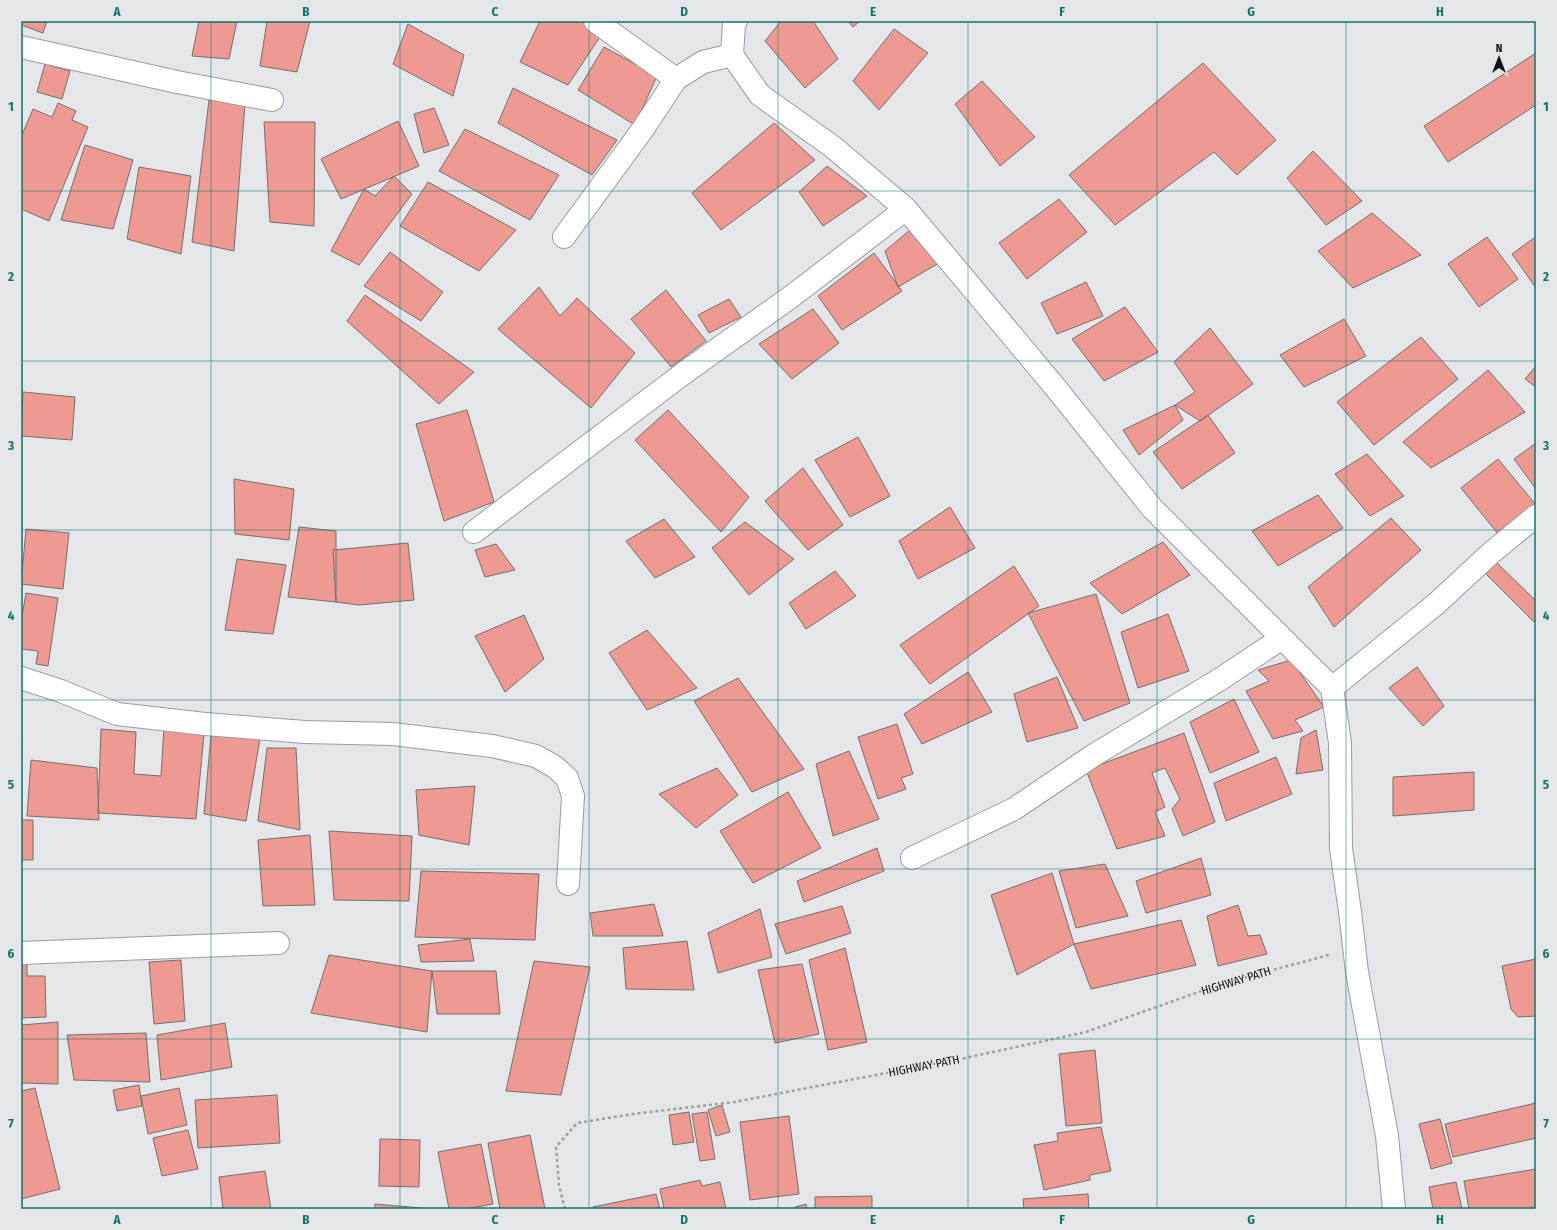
<svg xmlns="http://www.w3.org/2000/svg" width="1557" height="1230" font-family="'Fira Sans Condensed',sans-serif">
<style>
.building{fill:#ee9991;stroke:#73706f}
.lines{fill:none;stroke-linecap:round;stroke-linejoin:round}
.minor-casing{stroke:#999b9e;stroke-width:24}
.path{stroke:#9e9fa1;stroke-width:2.5;stroke-dasharray:3 3;stroke-linecap:butt}
.minor{stroke:#fff;stroke-width:22}
.grid{fill:none;stroke:#0f766e;stroke-width:1;stroke-opacity:0.55}
.labels{text-anchor:middle;dominant-baseline:central;stroke-width:3;stroke-linejoin:round;paint-order:stroke}
.street-label{font-size:12px;fill:#121213;stroke:#e4e6e9}
.neatline{fill:none;stroke:#0f766e;stroke-width:1.5}
.grid-label{font-size:13px;text-anchor:middle;font-weight:bold;fill:#0f766e}
</style>
<rect width="100%" height="100%" fill="#e4e6e9"/>
<path class="building" d="M 21,21 L 47,21 L 43,33 L 21,25 Z
M 199,21 L 237,21 L 229,59 L 192,56 Z
M 267,21 L 310,21 L 297,72 L 260,66 Z
M 540,21 L 582,21 L 602,34 L 568,85 L 520,62 Z
M 781,21 L 813,21 L 838,59 L 805,88 L 765,41 Z
M 848,21 L 860,21 L 853,27 Z
M 408,24 L 464,55 L 453,96 L 393,64 Z
M 894,29 L 928,53 L 879,110 L 853,81 Z
M 604,47 L 657,76 L 635,125 L 578,90 Z
M 1536,53 L 1536,105 L 1448,162 L 1424,126 Z
M 1203,63 L 1276,140 L 1237,175 L 1214,152 L 1115,225 L 1069,175 Z
M 45,64 L 70,71 L 62,99 L 37,92 Z
M 982,81 L 1035,137 L 1000,166 L 955,104 Z
M 513,88 L 617,140 L 592,175 L 498,123 Z
M 209,100 L 245,103 L 234,251 L 192,242 Z
M 58,103 L 76,111 L 72,120 L 88,127 L 49,221 L 21,209 L 21,137 L 33,109 L 52,117 Z
M 434,108 L 449,145 L 424,153 L 414,114 Z
M 398,121 L 419,166 L 341,199 L 321,159 Z
M 264,122 L 315,122 L 314,226 L 270,222 Z
M 774,123 L 815,160 L 721,230 L 692,193 Z
M 465,129 L 559,175 L 530,220 L 439,171 Z
M 85,145 L 133,160 L 113,229 L 61,220 Z
M 1313,151 L 1362,201 L 1326,225 L 1287,178 Z
M 827,166 L 867,196 L 823,226 L 799,192 Z
M 139,167 L 191,176 L 181,254 L 127,239 Z
M 394,176 L 412,194 L 359,265 L 331,251 L 364,189 L 375,196 Z
M 428,182 L 516,230 L 479,271 L 400,226 Z
M 1059,199 L 1087,232 L 1027,279 L 999,243 Z
M 1372,213 L 1421,255 L 1353,288 L 1318,251 Z
M 911,229 L 939,263 L 898,287 L 885,251 Z
M 1487,237 L 1518,279 L 1479,307 L 1448,264 Z
M 1534,238 L 1536,240 L 1536,288 L 1512,254 Z
M 390,252 L 443,292 L 421,321 L 364,286 Z
M 874,253 L 902,291 L 842,330 L 818,296 Z
M 1086,282 L 1103,316 L 1057,334 L 1041,303 Z
M 539,287 L 560,316 L 577,298 L 635,353 L 591,408 L 498,329 Z
M 666,290 L 706,341 L 671,367 L 631,319 Z
M 365,295 L 474,372 L 439,404 L 347,321 Z
M 729,299 L 741,317 L 709,333 L 698,315 Z
M 1125,307 L 1158,352 L 1104,381 L 1072,339 Z
M 813,309 L 839,343 L 792,379 L 759,344 Z
M 1344,319 L 1366,356 L 1304,387 L 1280,355 Z
M 1210,328 L 1253,384 L 1200,421 L 1175,405 L 1195,392 L 1174,362 Z
M 1421,337 L 1458,379 L 1374,445 L 1337,402 Z
M 1536,366 L 1536,387 L 1525,379 Z
M 1488,370 L 1525,412 L 1431,468 L 1403,442 Z
M 23,392 L 75,397 L 72,440 L 21,436 Z
M 1175,405 L 1183,420 L 1139,455 L 1123,430 Z
M 467,410 L 494,502 L 444,521 L 416,424 Z
M 668,410 L 749,497 L 721,532 L 635,440 Z
M 1208,415 L 1235,453 L 1182,489 L 1153,452 Z
M 858,437 L 890,496 L 850,517 L 815,460 Z
M 1536,443 L 1536,489 L 1514,459 Z
M 1367,454 L 1404,496 L 1370,516 L 1335,474 Z
M 1498,459 L 1536,505 L 1499,535 L 1461,488 Z
M 803,468 L 843,525 L 808,550 L 765,501 Z
M 234,479 L 294,489 L 289,540 L 235,534 Z
M 1318,495 L 1343,528 L 1278,566 L 1252,531 Z
M 950,507 L 975,548 L 918,579 L 899,541 Z
M 1391,518 L 1421,550 L 1334,627 L 1308,587 Z
M 664,519 L 695,557 L 655,578 L 626,541 Z
M 745,522 L 794,559 L 749,595 L 712,548 Z
M 299,527 L 336,531 L 336,602 L 288,597 Z
M 26,529 L 69,533 L 63,589 L 21,584 Z
M 1163,542 L 1190,575 L 1122,614 L 1090,583 Z
M 408,543 L 414,600 L 359,605 L 336,602 L 333,550 Z
M 496,544 L 515,570 L 485,577 L 475,550 Z
M 237,559 L 286,565 L 273,634 L 225,630 Z
M 1495,561 L 1536,601 L 1536,620 L 1534,622 L 1484,572 Z
M 1014,566 L 1039,606 L 930,684 L 900,645 Z
M 835,571 L 856,596 L 806,629 L 789,603 Z
M 26,593 L 58,598 L 48,666 L 36,664 L 38,651 L 21,649 L 21,622 Z
M 1096,594 L 1130,703 L 1084,721 L 1028,613 Z
M 1168,614 L 1189,671 L 1138,688 L 1121,632 Z
M 524,615 L 544,659 L 505,692 L 475,636 Z
M 647,630 L 697,688 L 647,710 L 609,653 Z
M 1291,660 L 1324,707 L 1295,720 L 1303,731 L 1273,739 L 1246,691 L 1269,681 L 1258,670 Z
M 1417,667 L 1444,706 L 1423,726 L 1389,688 Z
M 968,672 L 992,712 L 922,744 L 904,714 Z
M 1057,677 L 1078,728 L 1027,742 L 1014,694 Z
M 738,678 L 804,769 L 752,792 L 694,701 Z
M 1234,699 L 1259,752 L 1210,773 L 1190,722 Z
M 21,700 L 22,759 L 21,759 Z
M 205,724 L 196,819 L 98,813 L 101,729 L 136,732 L 134,774 L 161,776 L 164,727 Z
M 897,724 L 913,774 L 901,778 L 906,789 L 878,799 L 858,737 Z
M 1316,730 L 1323,770 L 1296,774 L 1301,738 Z
M 1184,733 L 1215,822 L 1183,836 L 1172,809 L 1180,799 L 1165,768 L 1152,773 L 1165,807 L 1155,812 L 1165,836 L 1117,849 L 1086,770 Z
M 211,735 L 260,739 L 246,821 L 204,814 Z
M 267,748 L 296,748 L 300,830 L 258,821 Z
M 849,751 L 879,819 L 833,836 L 816,764 Z
M 1276,757 L 1292,794 L 1226,821 L 1214,783 Z
M 31,760 L 97,768 L 99,820 L 27,816 Z
M 717,768 L 738,795 L 696,828 L 659,794 Z
M 1474,772 L 1474,810 L 1393,816 L 1393,777 Z
M 475,786 L 469,845 L 419,835 L 416,790 Z
M 788,792 L 821,848 L 753,883 L 720,831 Z
M 21,820 L 33,820 L 33,860 L 21,860 Z
M 329,831 L 412,836 L 409,901 L 334,900 Z
M 310,835 L 315,905 L 263,906 L 258,840 Z
M 877,848 L 884,871 L 804,902 L 797,881 Z
M 1201,858 L 1211,895 L 1146,913 L 1136,881 Z
M 1105,864 L 1128,916 L 1076,928 L 1059,871 Z
M 421,871 L 539,874 L 535,940 L 415,937 Z
M 1052,873 L 1074,944 L 1017,975 L 991,895 Z
M 654,904 L 663,936 L 593,936 L 590,913 Z
M 1238,905 L 1248,936 L 1260,935 L 1267,954 L 1218,966 L 1207,916 Z
M 842,906 L 851,933 L 786,954 L 775,924 Z
M 760,909 L 772,957 L 718,973 L 708,933 Z
M 1181,920 L 1196,965 L 1091,989 L 1074,944 Z
M 470,939 L 474,961 L 421,962 L 418,945 Z
M 687,941 L 694,990 L 626,989 L 623,948 Z
M 845,948 L 867,1042 L 828,1050 L 809,960 Z
M 329,955 L 432,971 L 427,1032 L 311,1013 Z
M 1536,959 L 1536,1016 L 1518,1017 L 1511,1009 L 1502,966 Z
M 181,960 L 185,1021 L 154,1024 L 149,962 Z
M 534,961 L 590,967 L 561,1095 L 506,1091 Z
M 21,964 L 27,964 L 27,976 L 45,976 L 46,1017 L 21,1018 Z
M 802,964 L 819,1034 L 775,1043 L 758,970 Z
M 432,971 L 496,971 L 500,1014 L 437,1014 Z
M 58,1022 L 58,1084 L 21,1083 L 21,1025 Z
M 225,1023 L 232,1067 L 161,1080 L 157,1035 Z
M 146,1033 L 150,1082 L 74,1080 L 67,1035 Z
M 1095,1050 L 1102,1123 L 1066,1126 L 1059,1054 Z
M 139,1085 L 142,1106 L 117,1111 L 113,1090 Z
M 35,1088 L 60,1189 L 21,1199 L 21,1091 Z
M 179,1088 L 187,1125 L 148,1134 L 141,1096 Z
M 277,1095 L 280,1143 L 198,1148 L 195,1100 Z
M 1536,1103 L 1536,1138 L 1453,1157 L 1445,1124 Z
M 722,1105 L 730,1132 L 716,1136 L 708,1110 Z
M 689,1112 L 694,1142 L 673,1145 L 669,1115 Z
M 707,1112 L 715,1159 L 700,1161 L 692,1114 Z
M 789,1116 L 799,1194 L 750,1200 L 740,1122 Z
M 1440,1119 L 1452,1163 L 1431,1169 L 1419,1124 Z
M 1101,1127 L 1111,1171 L 1090,1175 L 1090,1180 L 1044,1190 L 1034,1145 L 1058,1141 L 1057,1133 Z
M 188,1130 L 198,1169 L 162,1176 L 153,1138 Z
M 530,1135 L 545,1209 L 500,1209 L 488,1143 Z
M 380,1139 L 420,1140 L 419,1187 L 379,1186 Z
M 481,1144 L 493,1204 L 466,1209 L 449,1209 L 438,1152 Z
M 1536,1169 L 1536,1207 L 1525,1209 L 1469,1209 L 1464,1181 Z
M 265,1171 L 271,1209 L 223,1209 L 219,1177 Z
M 700,1180 L 702,1186 L 720,1182 L 726,1209 L 664,1209 L 660,1189 Z
M 1456,1182 L 1462,1209 L 1433,1209 L 1429,1187 Z
M 656,1194 L 660,1209 L 594,1209 L 593,1207 Z
M 1088,1194 L 1089,1209 L 1024,1209 L 1023,1199 Z
M 872,1196 L 872,1209 L 815,1209 L 815,1197 Z
M 375,1204 L 433,1209 L 375,1209 Z
M 806,1204 L 807,1209 L 796,1209 L 795,1207 Z"/>
<g class="lines">
<defs>
<path id="minor" d="M 595,21 L 676,79
M 736,21 L 734,24 L 732,55 L 760,95 L 833,147 L 906,209 L 1055,387 L 1152,508 L 1332,688 L 1340,743 L 1341,848 L 1350,912 L 1357,972 L 1387,1136 L 1394,1209
M 21,47 L 177,82 L 272,100
M 564,237 L 643,129 L 676,79 L 703,62 L 732,55
M 474,532 L 684,373 L 792,296 L 906,209
M 21,678 L 61,691 L 117,714 L 205,724 L 305,732 L 393,734 L 492,746 L 536,756 L 555,767 L 567,778 L 573,796 L 568,884
M 1332,688 L 1436,604 L 1491,553 L 1536,516
M 912,858 L 1014,809 L 1094,755 L 1219,680 L 1282,638
M 21,953 L 278,943"/>
</defs>
<use href="#minor" class="minor-casing"/>
<path class="path" d="M 565,1209 L 559,1185 L 556,1147 L 577,1123 L 633,1114 L 734,1102 L 965,1058 L 1086,1032 L 1227,982 L 1329,955"/>
<use href="#minor" class="minor"/>
</g>
<path class="grid" d="M 211,21 L 211,1209M 400,21 L 400,1209M 589,21 L 589,1209M 778,21 L 778,1209M 968,21 L 968,1209M 1157,21 L 1157,1209M 1346,21 L 1346,1209M 21,191 L 1536,191M 21,361 L 1536,361M 21,530 L 1536,530M 21,700 L 1536,700M 21,869 L 1536,869M 21,1039 L 1536,1039"/>
<g class="labels">
<g class="street-label">
<text transform="translate(1236 981) rotate(-17)">HIGHWAY PATH</text>
<text transform="translate(924 1066) rotate(-11)">HIGHWAY PATH</text>
</g>
</g>
<rect width="1557" height="1230" fill="none" stroke="#e4e6e9" stroke-width="44"/>
<g transform="translate(1499 58)" stroke="#e4e6e9" stroke-width="3" paint-order="stroke">
<path d="M0-3L7 15L0 10L-7 15Z" fill="#121213"/>
<text y="-6" font-size="11" font-weight="bold" text-anchor="middle" fill="#121213">N</text>
</g>
<rect x="22" y="22" width="1513" height="1186" class="neatline"/>
<g class="grid-label">
<text x="117" y="16">A</text>
<text x="306" y="16">B</text>
<text x="495" y="16">C</text>
<text x="684" y="16">D</text>
<text x="873" y="16">E</text>
<text x="1062" y="16">F</text>
<text x="1251" y="16">G</text>
<text x="1440" y="16">H</text>
<text x="11" y="111">1</text>
<text x="1546" y="111">1</text>
<text x="11" y="281">2</text>
<text x="1546" y="281">2</text>
<text x="11" y="450">3</text>
<text x="1546" y="450">3</text>
<text x="11" y="620">4</text>
<text x="1546" y="620">4</text>
<text x="11" y="789">5</text>
<text x="1546" y="789">5</text>
<text x="11" y="958">6</text>
<text x="1546" y="958">6</text>
<text x="11" y="1128">7</text>
<text x="1546" y="1128">7</text>
<text x="117" y="1224">A</text>
<text x="306" y="1224">B</text>
<text x="495" y="1224">C</text>
<text x="684" y="1224">D</text>
<text x="873" y="1224">E</text>
<text x="1062" y="1224">F</text>
<text x="1251" y="1224">G</text>
<text x="1440" y="1224">H</text>
</g>
</svg>
